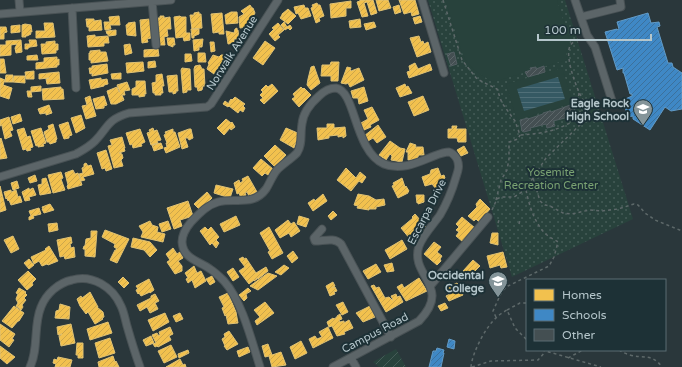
<svg xmlns="http://www.w3.org/2000/svg" width="682" height="367" font-family="'Varela Round',sans-serif">
<style>
.grass{fill:url(#grass-dots)}
.garden{fill:url(#garden-furrows)}
.pitch{fill:#28423c}
.water{fill:url(#water-rules)}
.homes{fill:url(#homes-hatch);stroke:#e0c274}
.schools{fill:url(#schools-hatch);stroke:#629bc7}
.building{fill:url(#building-hatch);stroke:#525e62}
.lines{fill:none;stroke-linecap:round;stroke-linejoin:round}
.minor-casing{stroke:#495255;stroke-width:9}
.path{stroke:#5e696a;stroke-width:1.5;stroke-dasharray:3 3;stroke-linecap:butt}
.minor{stroke:#5c6568;stroke-width:7}
.labels{text-anchor:middle;dominant-baseline:central;stroke-width:4;stroke-linejoin:round;paint-order:stroke}
.street-label{font-size:11px;fill:#b5c6cb;stroke:#1d3136}
.poi-label{font-size:11px;font-weight:bold;fill:#b5c6cb;stroke:#1d3136;text-anchor:end}
.park-label{font-size:11px;fill:#7aa272;stroke:#1d3136}
</style>
<defs>
<pattern id="grass-dots" width="8" height="8" patternUnits="userSpaceOnUse"><rect width="8" height="8" fill="#28423c"/><path d="M2 2h.1M6 6h.1" fill="none" stroke="#455c57" stroke-width="1.8" stroke-linecap="round"/></pattern>
<pattern id="garden-furrows" width="10" height="10" patternUnits="userSpaceOnUse"><rect width="10" height="10" fill="#28423c"/><path d="M-1 1l2-2M0 10L10 0M9 11l2-2" fill="none" stroke="#455c57"/></pattern>
<pattern id="water-rules" width="6" height="5" patternUnits="userSpaceOnUse"><rect width="6" height="5" fill="#355963"/><path d="M0 2.5h6" fill="none" stroke="#506f78"/></pattern>
<pattern id="homes-hatch" width="6" height="6" patternUnits="userSpaceOnUse"><rect width="6" height="6" fill="#f2c14e"/><path d="M-1 1l2-2M0 6l6-6M5 7l2-2" fill="none" stroke="#cca64b"/></pattern>
<pattern id="schools-hatch" width="6" height="6" patternUnits="userSpaceOnUse"><rect width="6" height="6" fill="#3f88c5"/><path d="M-1 1l2-2M0 6l6-6M5 7l2-2" fill="none" stroke="#3c719c"/></pattern>
<pattern id="building-hatch" width="6" height="6" patternUnits="userSpaceOnUse"><rect width="6" height="6" fill="#444f52"/><path d="M-1 1l2-2M0 6l6-6M5 7l2-2" fill="none" stroke="#5d676a"/></pattern>
</defs>
<rect width="100%" height="100%" fill="#2a373b"/>
<path class="grass" d="M 428,0 L 565,0 L 633,219 L 512,277 Z"/>
<path class="garden" d="M 396,349 L 406,367 L 379,367 L 373,362 Z"/>
<path class="pitch" d="M 445,0 L 557,0 L 570,42 L 567,47 L 566,60 L 493,82 C 481,75 469,68 463,55 Z
M 562,68 L 573,103 L 517,120 L 506,84 Z"/>
<path class="water" d="M 558,77 L 565,99 L 524,111 L 517,89 Z"/>
<path class="homes" d="M 360,0 L 373,0 L 377,13 L 371,15 L 367,2 L 364,3 L 368,16 L 362,17 L 357,2 L 360,1 Z
M 376,0 L 388,0 L 391,8 L 379,11 Z
M 399,0 L 415,0 L 419,14 L 412,16 L 411,12 L 404,14 Z
M 351,1 L 351,8 L 346,8 L 346,16 L 331,18 L 330,4 Z
M 317,3 L 318,5 L 320,5 L 324,16 L 319,18 L 320,21 L 316,23 L 311,8 L 313,7 L 312,5 Z
M 250,5 L 252,8 L 253,8 L 255,13 L 247,27 L 240,28 L 239,17 L 244,14 L 241,11 Z
M 304,5 L 305,8 L 308,8 L 311,16 L 301,19 L 298,13 L 296,14 L 294,7 Z
M 399,5 L 401,12 L 395,14 L 393,7 Z
M 288,9 L 296,16 L 288,24 L 280,18 L 282,15 L 282,14 Z
M 199,12 L 199,14 L 201,14 L 202,28 L 192,29 L 190,15 L 194,15 L 194,13 Z
M 231,12 L 237,12 L 238,23 L 226,24 L 225,15 Z
M 222,13 L 224,34 L 219,34 L 219,32 L 213,33 L 211,14 Z
M 119,16 L 120,25 L 110,25 L 111,29 L 105,30 L 104,22 L 110,22 L 109,17 Z
M 160,16 L 164,16 L 164,18 L 170,17 L 171,29 L 167,29 L 168,36 L 164,37 L 165,45 L 159,45 L 157,18 L 160,18 Z
M 180,16 L 181,17 L 186,17 L 186,33 L 190,33 L 190,40 L 184,41 L 183,37 L 176,38 L 174,17 Z
M 420,16 L 422,22 L 415,24 L 413,18 Z
M 86,19 L 94,19 L 94,21 L 101,20 L 102,30 L 89,31 L 89,27 L 87,27 Z
M 150,19 L 151,38 L 147,39 L 148,42 L 142,43 L 140,20 Z
M 360,19 L 361,27 L 350,28 L 349,21 Z
M 135,22 L 136,36 L 127,35 L 126,25 L 128,24 L 128,23 Z
M 284,22 L 287,27 L 290,25 L 292,28 L 290,30 L 288,28 L 285,30 L 281,25 Z
M 374,22 L 376,27 L 366,30 L 364,24 Z
M 44,23 L 53,23 L 55,37 L 36,38 L 36,31 L 45,31 Z
M 278,23 L 284,30 L 278,35 L 280,37 L 275,41 L 269,34 L 274,29 L 272,28 Z
M 25,24 L 31,25 L 32,32 L 30,32 L 31,34 L 27,36 L 26,35 L 26,37 L 22,37 L 22,25 Z
M 20,25 L 20,32 L 11,33 L 11,26 Z
M 0,27 L 6,27 L 7,32 L 4,33 L 4,39 L 0,39 Z
M 237,28 L 237,30 L 238,30 L 239,39 L 234,39 L 234,43 L 228,44 L 226,31 L 234,33 L 235,29 Z
M 191,29 L 199,29 L 199,34 L 194,36 L 194,38 L 192,38 Z
M 116,30 L 116,35 L 109,36 L 108,34 L 107,34 L 106,31 Z
M 95,35 L 95,37 L 108,36 L 109,43 L 104,43 L 104,46 L 88,47 L 87,36 Z
M 419,36 L 421,42 L 423,41 L 424,44 L 428,42 L 431,52 L 417,57 L 410,38 Z
M 167,38 L 174,38 L 175,45 L 173,45 L 173,47 L 168,45 Z
M 203,39 L 202,47 L 199,47 L 199,50 L 194,51 L 193,40 Z
M 21,40 L 22,52 L 16,53 L 15,48 L 17,44 L 11,45 L 11,55 L 0,56 L 0,45 L 6,45 L 6,41 Z
M 29,40 L 36,40 L 37,46 L 30,47 L 28,48 L 28,49 L 25,49 L 25,44 L 30,44 Z
M 55,41 L 55,44 L 58,44 L 58,50 L 56,50 L 56,53 L 42,54 L 41,44 L 46,44 L 46,42 Z
M 265,41 L 275,48 L 263,65 L 253,58 Z
M 210,42 L 214,42 L 215,51 L 211,52 Z
M 130,44 L 132,53 L 125,55 L 124,45 Z
M 158,49 L 159,56 L 144,57 L 144,50 Z
M 100,50 L 100,52 L 106,52 L 108,61 L 91,63 L 91,60 L 89,60 L 89,53 L 90,53 L 90,51 Z
M 198,53 L 205,53 L 206,62 L 198,62 Z
M 185,54 L 191,54 L 192,61 L 185,62 Z
M 37,55 L 38,60 L 27,60 L 27,56 Z
M 213,55 L 219,57 L 221,55 L 223,55 L 226,57 L 214,74 L 207,69 L 209,64 L 208,63 Z
M 57,57 L 57,60 L 59,59 L 59,65 L 57,65 L 57,67 L 36,69 L 36,63 L 44,62 L 44,58 Z
M 0,59 L 4,59 L 6,73 L 0,73 Z
M 155,61 L 156,67 L 148,68 L 148,62 Z
M 143,62 L 144,71 L 127,73 L 126,63 Z
M 331,62 L 339,62 L 338,81 L 331,81 L 331,76 L 321,76 L 322,65 L 330,65 Z
M 415,63 L 418,69 L 430,64 L 432,70 L 409,78 L 407,72 L 410,71 L 409,66 Z
M 107,64 L 108,73 L 92,76 L 92,73 L 90,74 L 89,68 L 92,68 L 92,66 Z
M 200,65 L 202,69 L 204,69 L 205,86 L 203,86 L 202,90 L 198,91 L 197,87 L 195,87 L 194,69 L 195,66 Z
M 314,66 L 320,83 L 311,90 L 307,85 L 308,79 L 311,67 Z
M 347,67 L 351,68 L 350,70 L 351,71 L 359,68 L 364,80 L 350,87 L 348,83 L 346,84 L 341,83 Z
M 182,68 L 190,69 L 191,90 L 187,90 L 187,92 L 183,93 L 181,70 Z
M 34,71 L 34,79 L 26,79 L 25,72 Z
M 59,72 L 60,83 L 47,84 L 46,79 L 49,78 L 39,79 L 39,74 Z
M 121,73 L 121,79 L 112,79 L 111,74 Z
M 162,74 L 164,86 L 162,86 L 163,93 L 161,93 L 161,95 L 155,95 L 155,93 L 153,93 L 152,83 L 156,82 L 156,75 Z
M 6,75 L 13,75 L 13,82 L 5,82 Z
M 177,75 L 178,91 L 176,91 L 176,93 L 173,94 L 173,92 L 169,92 L 167,76 Z
M 14,76 L 25,76 L 25,83 L 13,82 Z
M 0,78 L 5,80 L 3,85 L 12,88 L 9,99 L 0,96 Z
M 101,78 L 101,80 L 107,79 L 108,84 L 104,85 L 104,86 L 91,89 L 89,80 Z
M 136,81 L 145,81 L 146,94 L 144,94 L 145,96 L 139,97 L 139,95 L 132,95 L 132,89 L 136,87 Z
M 127,82 L 130,90 L 124,91 L 125,95 L 122,95 L 124,100 L 116,104 L 111,104 L 107,91 L 117,87 L 119,92 L 120,92 L 117,85 Z
M 272,84 L 278,91 L 264,104 L 260,100 L 263,98 L 260,95 L 263,92 L 261,90 L 266,85 L 268,87 Z
M 405,84 L 406,87 L 408,86 L 412,93 L 400,97 L 396,88 Z
M 41,86 L 41,91 L 31,92 L 32,97 L 28,97 L 27,91 L 31,91 L 31,87 Z
M 61,87 L 61,89 L 63,89 L 64,99 L 43,100 L 42,89 Z
M 301,87 L 303,89 L 304,88 L 311,95 L 299,107 L 292,99 L 295,97 L 293,94 Z
M 364,87 L 368,101 L 359,104 L 358,98 L 353,98 L 351,91 Z
M 90,96 L 96,116 L 86,119 L 82,106 L 87,105 L 85,98 Z
M 104,96 L 107,105 L 104,106 L 104,108 L 96,109 L 93,99 Z
M 423,96 L 429,110 L 414,116 L 408,102 Z
M 235,97 L 245,104 L 243,106 L 245,108 L 243,112 L 240,110 L 238,113 L 229,106 L 228,107 L 223,104 L 225,101 L 229,104 L 229,102 L 231,99 L 232,100 Z
M 49,105 L 52,113 L 46,115 L 46,113 L 40,114 L 38,109 Z
M 372,107 L 379,120 L 370,125 L 371,127 L 364,130 L 361,123 L 368,119 L 364,110 Z
M 20,114 L 22,121 L 13,124 L 11,117 Z
M 81,115 L 85,128 L 76,133 L 71,118 Z
M 9,117 L 13,130 L 10,131 L 12,136 L 5,139 L 2,126 L 2,125 L 0,126 L 0,120 Z
M 226,119 L 231,123 L 232,122 L 235,127 L 231,130 L 230,128 L 224,135 L 217,128 Z
M 68,122 L 72,135 L 69,136 L 69,138 L 64,139 L 59,125 Z
M 53,124 L 57,139 L 56,140 L 56,142 L 50,144 L 49,142 L 47,142 L 44,132 L 49,129 L 48,126 Z
M 327,124 L 334,124 L 334,128 L 345,127 L 346,136 L 343,138 L 343,136 L 338,137 L 338,135 L 329,136 L 329,138 L 318,140 L 317,128 L 327,128 Z
M 378,125 L 386,137 L 377,143 L 373,138 L 368,141 L 364,136 Z
M 452,126 L 457,126 L 456,129 L 466,129 L 466,142 L 458,142 L 457,138 L 448,138 L 448,129 L 452,129 Z
M 24,128 L 27,137 L 30,136 L 33,147 L 30,148 L 31,150 L 27,151 L 26,149 L 23,150 L 17,130 Z
M 41,128 L 46,143 L 43,144 L 44,146 L 38,147 L 38,145 L 36,146 L 31,131 Z
M 153,128 L 154,131 L 157,130 L 161,140 L 157,141 L 158,143 L 151,145 L 147,133 L 150,132 L 149,130 Z
M 286,128 L 300,134 L 294,148 L 280,140 Z
M 140,129 L 145,142 L 141,144 L 142,146 L 133,148 L 132,144 L 130,145 L 126,133 Z
M 173,129 L 173,132 L 175,132 L 180,147 L 166,153 L 164,148 L 167,147 L 166,143 L 167,143 L 164,135 L 166,134 L 165,132 Z
M 189,129 L 191,129 L 193,138 L 189,140 L 188,138 L 185,138 L 188,147 L 182,149 L 178,133 Z
M 122,137 L 125,148 L 124,148 L 125,151 L 119,153 L 122,154 L 123,158 L 121,160 L 123,166 L 114,168 L 108,146 L 112,145 L 110,140 Z
M 1,138 L 7,158 L 0,159 L 0,139 Z
M 390,141 L 400,148 L 405,149 L 402,162 L 391,160 L 392,156 L 390,154 L 386,160 L 379,155 Z
M 161,143 L 163,148 L 154,151 L 152,145 Z
M 410,143 L 416,145 L 415,147 L 423,147 L 424,155 L 419,155 L 416,160 L 408,160 L 408,152 L 406,152 Z
M 275,145 L 286,155 L 275,167 L 264,156 Z
M 464,146 L 468,153 L 461,156 L 457,150 Z
M 106,150 L 112,169 L 106,171 L 105,168 L 102,169 L 97,153 Z
M 261,159 L 273,169 L 268,175 L 265,173 L 262,176 L 253,168 Z
M 86,163 L 88,166 L 91,165 L 94,174 L 83,177 L 85,180 L 81,181 L 79,174 L 83,173 L 82,168 L 84,167 L 84,164 Z
M 346,168 L 356,178 L 360,172 L 366,177 L 362,183 L 359,181 L 351,191 L 337,180 Z
M 438,168 L 441,176 L 444,175 L 445,178 L 439,182 L 440,185 L 436,189 L 432,184 L 425,186 L 422,177 L 430,174 L 431,170 Z
M 73,170 L 75,174 L 78,173 L 82,185 L 68,189 L 67,186 L 68,185 L 65,173 Z
M 61,172 L 63,178 L 61,179 L 65,190 L 53,193 L 48,175 Z
M 35,175 L 37,181 L 30,183 L 28,178 Z
M 248,176 L 257,192 L 249,196 L 247,192 L 245,193 L 246,195 L 241,198 L 239,193 L 237,194 L 234,183 L 239,180 L 240,183 L 243,181 L 242,179 Z
M 46,178 L 51,193 L 40,195 L 38,185 L 42,184 L 42,179 Z
M 402,178 L 405,187 L 406,186 L 409,191 L 408,192 L 408,193 L 398,198 L 392,186 L 394,185 L 393,183 Z
M 17,181 L 19,188 L 13,190 L 11,183 Z
M 216,185 L 233,189 L 230,198 L 214,193 Z
M 0,186 L 6,210 L 0,212 Z
M 29,188 L 29,190 L 33,188 L 36,195 L 29,197 L 30,200 L 25,201 L 22,192 Z
M 11,190 L 11,192 L 16,190 L 18,197 L 20,196 L 22,202 L 11,205 L 9,200 L 8,201 L 7,198 L 6,199 L 4,192 Z
M 207,192 L 212,198 L 200,210 L 194,204 Z
M 323,194 L 327,201 L 313,211 L 308,203 L 314,199 L 315,201 Z
M 358,194 L 369,196 L 376,200 L 384,199 L 385,205 L 376,207 L 376,209 L 370,209 L 370,207 L 369,210 L 357,208 L 358,206 L 354,205 Z
M 416,195 L 424,195 L 424,202 L 418,204 L 418,202 L 417,203 Z
M 480,199 L 490,209 L 479,222 L 476,219 L 474,221 L 468,216 L 477,207 L 476,204 Z
M 188,201 L 193,216 L 180,220 L 182,226 L 174,229 L 167,208 Z
M 50,204 L 54,210 L 44,213 L 42,209 L 43,209 L 42,207 Z
M 39,208 L 41,214 L 33,216 L 34,218 L 29,220 L 29,217 L 31,216 L 29,211 Z
M 333,211 L 337,215 L 331,220 L 328,216 Z
M 415,214 L 427,228 L 421,233 L 420,231 L 410,239 L 401,228 L 413,218 L 412,217 Z
M 236,216 L 240,225 L 224,232 L 220,224 Z
M 299,216 L 309,219 L 306,227 L 297,224 Z
M 462,217 L 475,228 L 463,242 L 456,236 L 459,232 L 456,230 L 459,227 L 456,224 Z
M 288,220 L 291,224 L 294,222 L 300,231 L 291,237 L 289,233 L 280,238 L 275,230 Z
M 150,221 L 152,225 L 158,227 L 157,232 L 165,234 L 163,242 L 141,237 L 143,232 L 139,226 Z
M 168,221 L 171,229 L 162,232 L 159,224 Z
M 57,223 L 58,230 L 49,232 L 48,224 Z
M 205,227 L 208,230 L 211,227 L 219,237 L 216,240 L 219,243 L 216,248 L 212,243 L 210,245 L 200,231 Z
M 269,227 L 283,253 L 272,259 L 268,252 L 270,251 L 260,233 Z
M 105,230 L 129,239 L 117,263 L 110,260 L 115,250 L 116,250 L 117,249 L 114,247 L 115,244 L 102,237 Z
M 91,231 L 97,231 L 95,257 L 85,256 L 85,249 L 83,249 L 84,246 L 85,246 L 86,239 L 91,238 Z
M 492,233 L 498,233 L 498,245 L 490,243 Z
M 13,236 L 19,249 L 11,253 L 4,240 Z
M 71,237 L 72,243 L 70,244 L 71,248 L 74,247 L 75,257 L 65,259 L 64,256 L 60,257 L 57,240 Z
M 133,238 L 150,242 L 157,250 L 150,257 L 144,250 L 131,247 Z
M 402,240 L 407,249 L 390,259 L 385,250 Z
M 434,242 L 441,247 L 437,252 L 442,256 L 440,259 L 441,261 L 437,265 L 424,254 Z
M 49,246 L 58,261 L 48,265 L 47,264 L 42,266 L 39,261 L 34,264 L 31,257 L 46,250 L 45,249 Z
M 173,248 L 177,254 L 180,252 L 183,258 L 178,261 L 182,266 L 182,271 L 175,274 L 167,262 L 170,260 L 166,254 Z
M 293,251 L 298,258 L 292,263 L 287,256 Z
M 503,252 L 507,267 L 501,268 L 500,265 L 490,268 L 487,256 Z
M 243,257 L 244,259 L 246,258 L 256,273 L 266,267 L 268,271 L 258,279 L 256,278 L 257,279 L 254,281 L 254,280 L 249,284 L 239,271 L 245,267 L 239,259 Z
M 29,259 L 34,265 L 29,269 L 24,263 Z
M 473,260 L 480,266 L 473,273 L 475,275 L 472,279 L 463,271 Z
M 392,263 L 394,271 L 387,272 L 384,265 Z
M 376,264 L 381,272 L 368,279 L 363,271 Z
M 284,265 L 289,268 L 281,275 L 275,272 Z
M 194,266 L 197,273 L 201,271 L 206,281 L 195,288 L 192,280 L 188,283 L 186,279 L 188,278 L 185,273 Z
M 233,268 L 239,277 L 233,281 L 227,272 Z
M 28,271 L 36,279 L 32,283 L 33,285 L 27,290 L 18,280 Z
M 268,273 L 277,276 L 258,290 L 250,286 Z
M 212,276 L 215,282 L 210,285 L 206,279 Z
M 123,277 L 129,283 L 124,288 L 118,282 Z
M 419,278 L 427,291 L 406,301 L 397,287 L 402,284 L 404,288 Z
M 149,279 L 154,290 L 150,293 L 150,292 L 141,296 L 139,293 L 138,294 L 136,290 L 138,289 L 136,286 Z
M 333,282 L 335,286 L 332,288 L 335,287 L 337,291 L 334,292 L 335,294 L 330,296 L 326,286 Z
M 457,283 L 463,295 L 449,301 L 446,296 L 450,294 L 447,288 Z
M 374,285 L 376,288 L 379,287 L 385,298 L 389,297 L 392,300 L 393,300 L 391,296 L 396,294 L 397,297 L 400,296 L 403,302 L 386,312 L 371,286 Z
M 19,288 L 26,292 L 25,293 L 27,295 L 24,298 L 26,300 L 22,305 L 23,307 L 21,310 L 16,306 L 18,303 L 16,299 L 18,294 L 16,293 Z
M 248,288 L 251,291 L 246,294 L 247,298 L 244,301 L 239,295 Z
M 90,292 L 98,307 L 97,307 L 103,312 L 104,317 L 102,318 L 103,319 L 95,324 L 88,312 L 86,314 L 80,306 L 77,299 L 81,296 L 82,298 Z
M 228,293 L 236,312 L 238,323 L 228,324 L 226,315 L 225,316 L 222,308 L 224,307 L 219,297 Z
M 155,294 L 159,301 L 155,303 L 158,309 L 150,313 L 147,307 L 140,311 L 137,305 L 151,298 L 151,296 Z
M 265,302 L 274,313 L 257,325 L 255,321 L 260,317 L 254,310 Z
M 343,302 L 348,312 L 342,315 L 336,305 Z
M 445,303 L 448,308 L 441,311 L 438,306 Z
M 60,304 L 70,307 L 69,319 L 55,318 L 56,311 L 59,310 Z
M 14,306 L 24,313 L 19,321 L 18,321 L 12,328 L 2,321 Z
M 370,306 L 375,317 L 363,322 L 356,313 Z
M 165,313 L 169,322 L 153,331 L 148,320 Z
M 180,313 L 183,319 L 176,322 L 173,316 Z
M 340,314 L 342,319 L 339,320 L 340,322 L 344,321 L 344,323 L 349,320 L 353,328 L 344,332 L 345,334 L 337,336 L 332,326 L 329,327 L 327,322 L 333,318 L 334,319 L 337,317 L 337,316 Z
M 108,322 L 112,333 L 90,340 L 87,329 Z
M 0,324 L 15,334 L 12,339 L 14,340 L 9,347 L 0,340 Z
M 71,324 L 75,343 L 61,346 L 59,336 L 62,334 L 58,335 L 57,327 Z
M 170,327 L 173,334 L 169,336 L 171,340 L 158,347 L 157,346 L 155,347 L 153,344 L 156,343 L 152,335 L 157,333 L 159,336 L 160,335 L 159,332 Z
M 328,327 L 333,338 L 313,348 L 309,339 L 315,336 L 317,339 L 322,337 L 319,332 Z
M 229,331 L 238,344 L 227,350 L 224,346 L 225,346 L 222,339 L 225,337 L 224,334 Z
M 151,336 L 154,343 L 146,346 L 143,340 Z
M 110,338 L 115,353 L 99,358 L 95,343 Z
M 301,341 L 307,353 L 295,359 L 290,347 Z
M 77,343 L 83,343 L 83,358 L 78,358 L 78,355 L 76,355 Z
M 268,344 L 272,355 L 281,352 L 286,365 L 272,367 L 269,356 L 265,357 L 262,346 Z
M 171,345 L 177,357 L 164,363 L 158,351 Z
M 0,346 L 15,357 L 7,364 L 0,358 Z
M 248,347 L 250,352 L 239,357 L 237,351 Z
M 188,350 L 189,353 L 179,358 L 178,354 Z
M 113,356 L 115,362 L 116,361 L 119,367 L 99,367 L 98,362 Z
M 58,357 L 72,360 L 70,367 L 55,367 L 56,364 L 53,363 L 54,359 L 57,360 Z
M 180,359 L 183,365 L 185,364 L 186,367 L 166,367 Z"/>
<path class="schools" d="M 648,13 L 651,23 L 659,22 L 660,26 L 657,27 L 668,63 L 672,63 L 673,67 L 682,73 L 682,109 L 671,111 L 665,107 L 650,130 L 633,119 L 633,116 L 628,117 L 623,100 L 632,96 L 632,94 L 630,94 L 624,73 L 623,73 L 623,68 L 617,70 L 605,32 L 617,29 L 617,30 L 619,29 L 617,22 Z
M 449,339 L 455,341 L 454,349 L 447,347 Z
M 437,348 L 444,350 L 443,353 L 444,353 L 441,367 L 429,367 L 433,351 L 436,351 Z"/>
<path class="building" d="M 454,52 L 457,64 L 451,66 L 447,54 Z
M 544,66 L 545,72 L 528,77 L 525,72 L 531,70 L 530,68 L 536,67 L 536,69 Z
M 573,104 L 577,116 L 569,118 L 569,117 L 553,121 L 555,126 L 547,128 L 546,124 L 530,128 L 531,130 L 524,132 L 522,131 L 520,120 L 528,118 L 528,119 L 543,114 L 543,113 L 550,111 L 551,112 Z"/>
<g class="lines">
<defs>
<path id="minor" d="M 19,0 L 20,12
M 422,0 L 444,73
M 575,0 L 587,35 L 595,47 L 613,104
M 152,1 L 156,45
M 72,8 L 76,88
M 0,14 L 171,0
M 581,17 L 621,7 L 620,0
M 0,177 L 76,154 C 83,150 89,147 95,141 C 109,127 106,120 129,113 L 207,107 L 211,104 L 278,0
M 322,229 L 314,238 L 315,241 C 324,241 334,237 341,244 L 391,337
M 431,285 L 488,217
M 351,358 L 356,367
M 30,367 C 39,348 33,326 41,307 C 46,294 58,283 72,280 C 92,274 113,287 121,306 C 124,312 125,319 127,326 C 131,340 135,353 140,367
M 260,367 C 252,342 242,301 224,281 C 220,277 215,272 210,269 C 199,261 183,259 182,242 C 182,234 186,228 191,222 C 199,214 207,205 218,202 C 235,197 253,207 266,189 C 270,183 272,176 277,170 C 283,164 291,159 297,153 C 303,144 300,134 302,124 C 303,112 311,103 319,96 C 323,92 329,88 336,88 C 356,91 354,151 384,164 C 401,171 419,162 434,156 C 439,154 444,152 449,152 C 453,153 455,156 457,159 C 460,166 458,171 456,177 C 452,191 447,203 440,215 C 433,225 423,235 419,246 C 409,276 453,286 419,321 L 333,367"/>
</defs>
<use href="#minor" class="minor-casing"/>
<path class="path" d="M 443,0 L 462,60 L 477,79 L 497,89 L 502,103 L 515,121 L 520,135 C 547,133 556,131 579,118 C 582,109 577,104 579,93
M 533,178 L 540,201 L 545,205 L 550,206 L 563,213 L 572,214 L 589,210 L 602,211 L 618,209 L 634,204 L 638,205 L 645,213 L 655,220 L 682,231
M 496,200 L 501,180 L 507,170 L 509,159 L 509,142 L 518,139 L 520,135
M 492,210 L 497,199 L 501,197 L 514,197 L 525,190 L 546,158 L 588,117 C 589,108 583,101 580,94 C 575,84 565,56 570,46 C 572,42 577,40 580,38
M 498,223 L 499,220
M 519,224 L 520,220
M 507,310 L 520,303 L 527,303
M 496,317 L 493,311 L 502,291 L 508,286 L 549,266 L 554,257 L 558,242 C 555,240 551,238 547,235 C 535,225 529,205 526,190
M 542,350 L 601,367
M 619,350 C 622,352 626,354 630,355 C 643,359 652,353 662,367
M 568,358 L 583,350
M 471,367 C 472,353 486,326 497,317 C 500,314 504,312 507,310 L 515,328 L 527,340
M 472,367 L 491,361 L 538,360 L 545,352"/>
<use href="#minor" class="minor"/>
</g>
<defs>
<symbol id="school-pin" viewBox="-11 -11 22 30"><path d="M0 17L-7.5 6A9.5 9.5 0 1 1 7.5 6Z" fill="#849499" stroke="#1d3136"/><path d="M0-5L7-2L0 1L-7-2ZM-4 1L0 2.5L4 1V4Q0 6-4 4Z" fill="#fff"/></symbol>
<symbol id="university-pin" viewBox="-11 -11 22 30"><path d="M0 17L-7.5 6A9.5 9.5 0 1 1 7.5 6Z" fill="#849499" stroke="#1d3136"/><path d="M0-5L7-2L0 1L-7-2ZM-4 1L0 2.5L4 1V4Q0 6-4 4Z" fill="#fff"/></symbol>
</defs>
<g fill-rule="evenodd">
<use href="#school-pin" x="632" y="98" width="22" height="30"/>
<use href="#university-pin" x="487" y="270" width="22" height="30"/>
</g>
<g class="labels">
<g class="street-label">
<text transform="translate(232 53) rotate(-58)">Norwalk Avenue</text>
<text transform="translate(427 212) rotate(-63)">Escarpa Drive</text>
<text transform="translate(375 333) rotate(-28)">Campus Road</text>
</g>
<g class="poi-label">
<text x="629" y="103">Eagle Rock<tspan x="629" dy="13">High School</tspan></text>
<text x="484" y="275">Occidental<tspan x="484" dy="13">College</tspan></text>
</g>
<g class="park-label">
<text x="551" y="172">Yosemite<tspan x="551" dy="13">Recreation Center</tspan></text>
</g>
</g>
<rect x="526" y="279" width="140" height="72" fill="#1d3136" stroke="#5a6d72"/>
<rect x="534" y="289" width="20" height="12" fill="#f2c14e" stroke="#5a6d72"/>
<text x="562" y="299" font-size="12" fill="#b5c6cb">Homes</text>
<rect x="534" y="309" width="20" height="12" fill="#3f88c5" stroke="#5a6d72"/>
<text x="562" y="319" font-size="12" fill="#b5c6cb">Schools</text>
<rect x="534" y="329" width="20" height="12" fill="#444f52" stroke="#5a6d72"/>
<text x="562" y="339" font-size="12" fill="#b5c6cb">Other</text>
<path d="M538 34v6h113v-6" fill="none" stroke="#b5c6cb" stroke-width="2"/>
<text x="544" y="34" font-size="12" fill="#b5c6cb" stroke="#1d3136" stroke-width="3" paint-order="stroke">100 m</text>
</svg>
